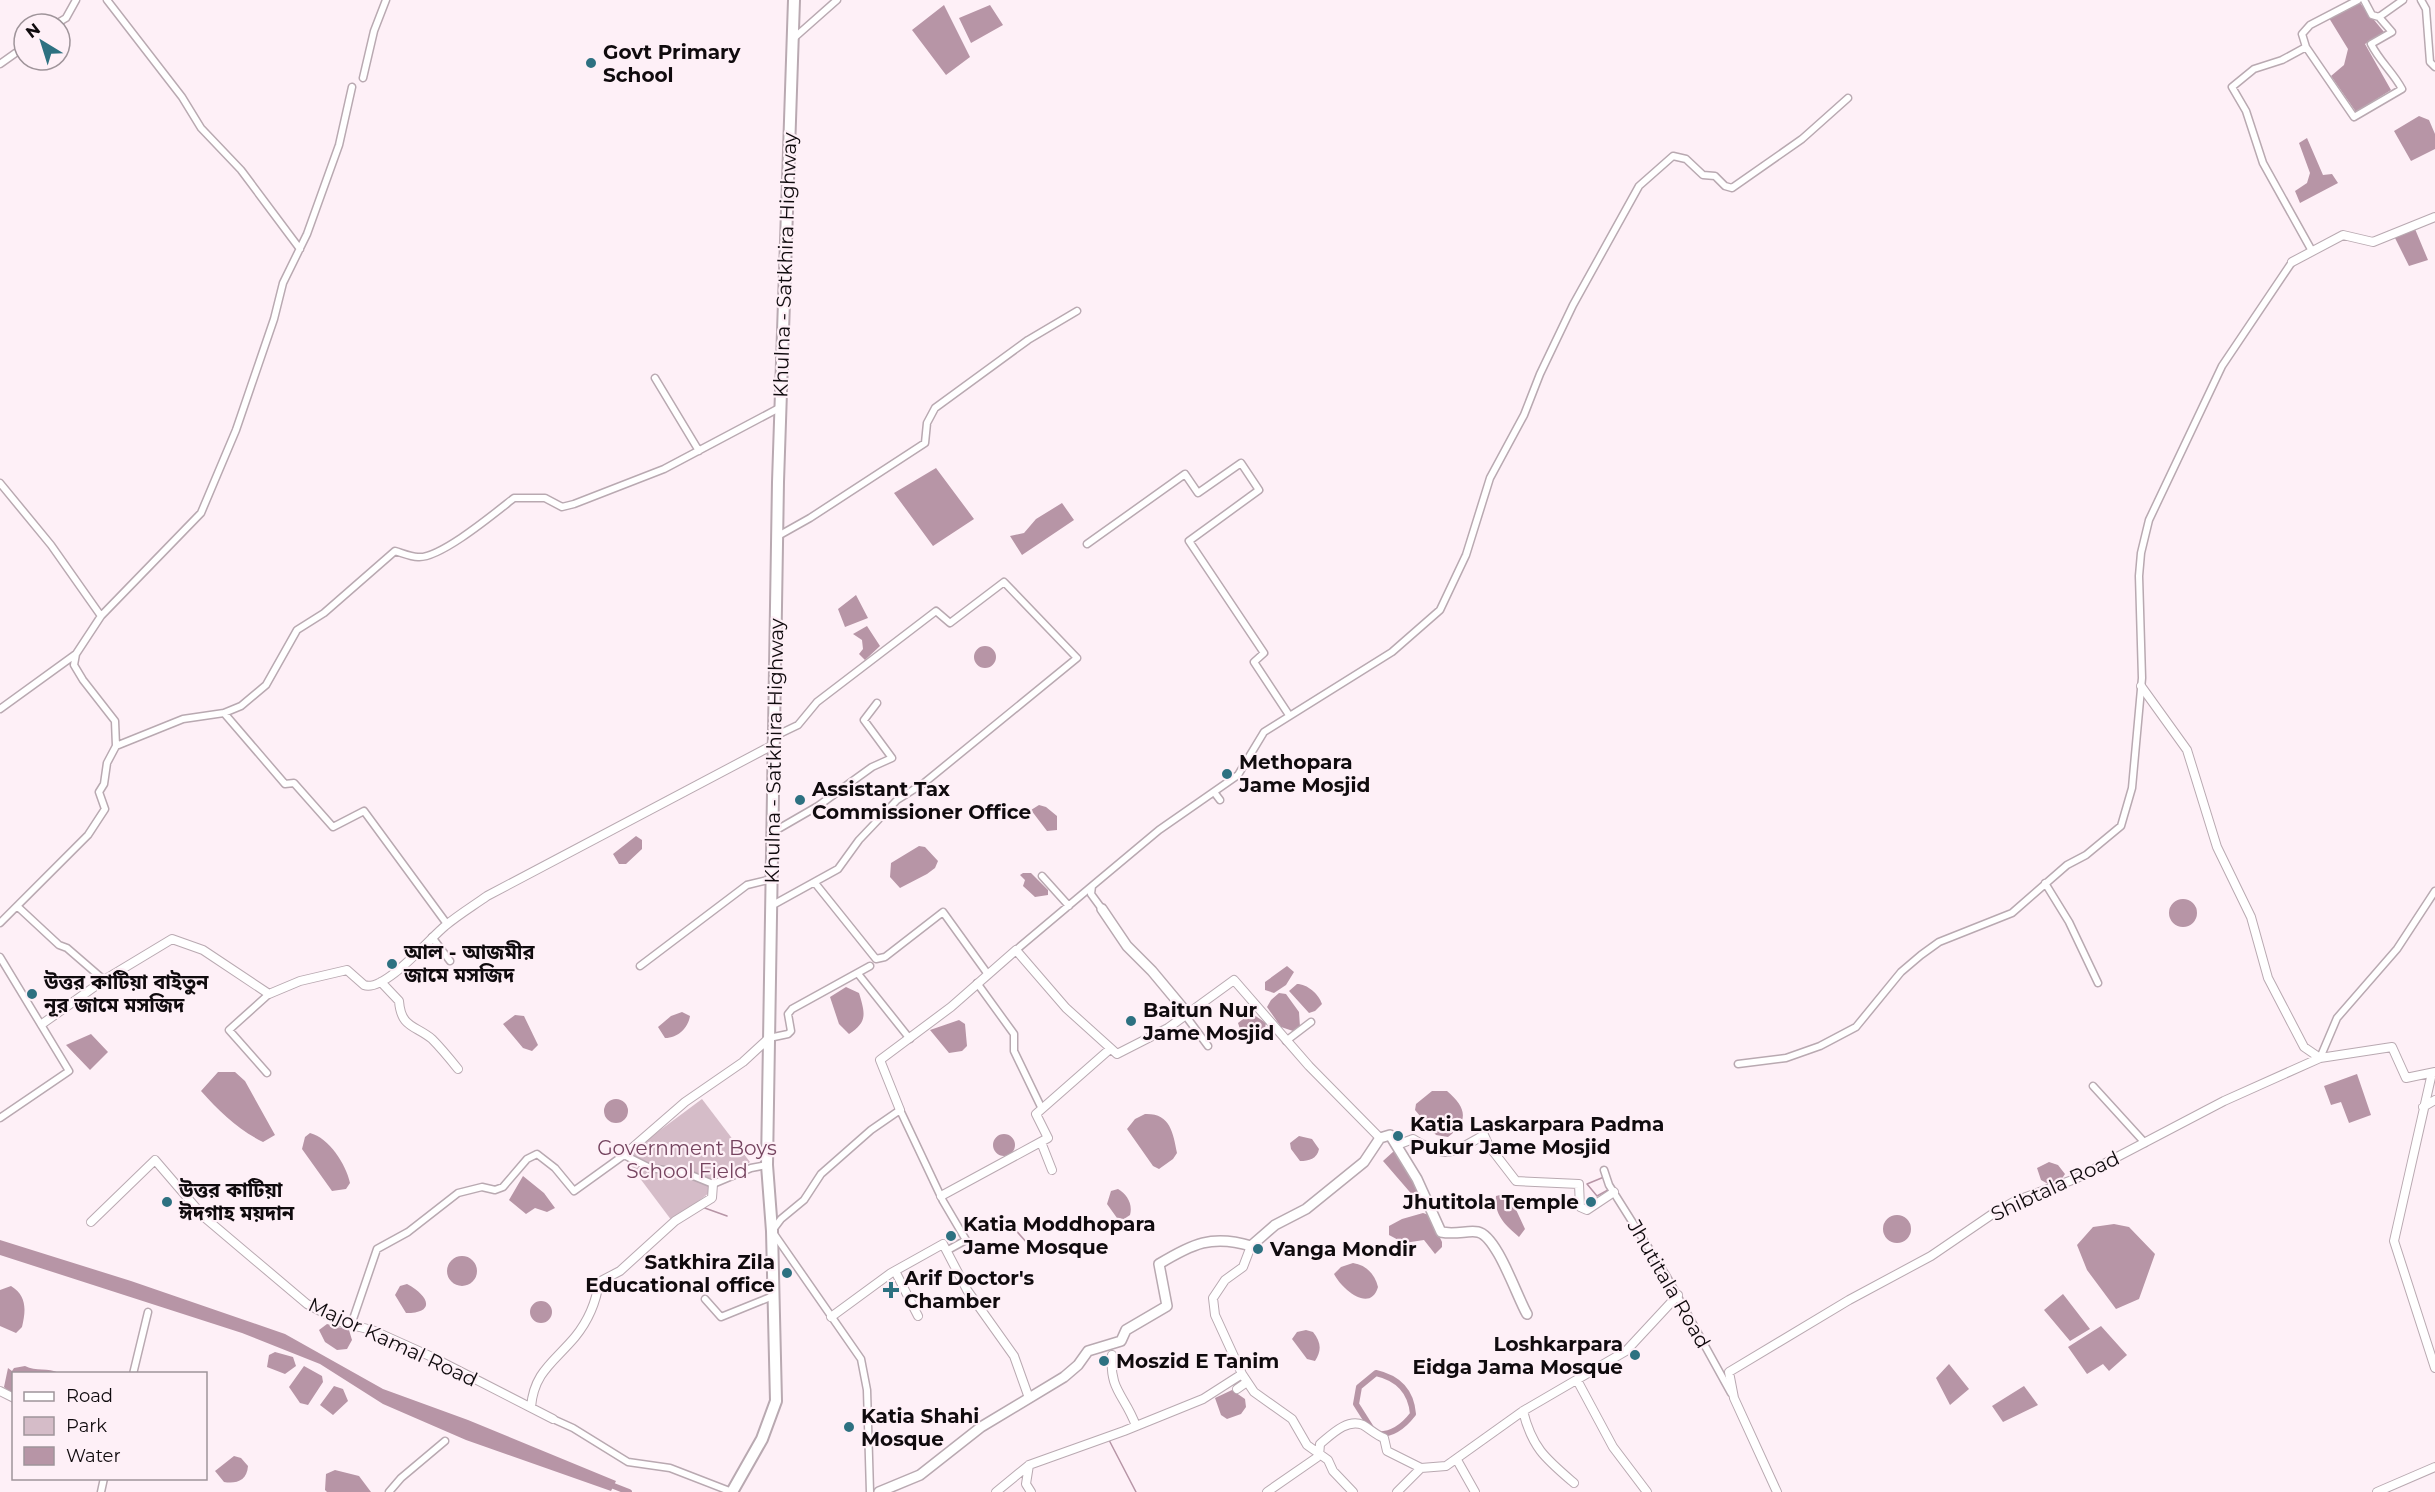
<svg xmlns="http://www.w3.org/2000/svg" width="2435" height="1492" font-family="Montserrat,'Noto Sans Bengali',sans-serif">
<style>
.green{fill:#d5bcc8}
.water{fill:#b795a6}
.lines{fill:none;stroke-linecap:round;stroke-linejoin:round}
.stream{stroke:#b795a6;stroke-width:1.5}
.canal{stroke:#b795a6;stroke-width:6}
.minor-casing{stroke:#b9a9b1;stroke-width:9}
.tertiary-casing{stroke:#b9a9b1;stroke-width:10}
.secondary-casing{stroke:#b9a9b1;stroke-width:12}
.trunk-casing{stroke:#b9a9b1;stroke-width:14}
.minor{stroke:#fff;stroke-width:6}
.tertiary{stroke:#fff;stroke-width:8}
.secondary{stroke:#fff;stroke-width:9}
.trunk{stroke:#fff;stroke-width:10}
.poi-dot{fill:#2d7181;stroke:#fef0f7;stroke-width:2}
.labels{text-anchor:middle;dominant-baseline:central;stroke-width:4.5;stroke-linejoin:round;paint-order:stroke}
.poi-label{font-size:20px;font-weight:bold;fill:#100b0e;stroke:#fef0f7;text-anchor:start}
.street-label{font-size:20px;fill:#100b0e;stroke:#fef0f7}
.park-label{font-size:20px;fill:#75445f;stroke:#fef0f7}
</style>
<rect width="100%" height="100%" fill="#fef0f7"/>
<path class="green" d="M 702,1099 L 750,1162 L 672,1221 L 624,1157 Z"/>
<path class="water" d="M 2360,3 L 2384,32 L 2365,44 L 2391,90 L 2356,112 L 2331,76 L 2344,65 L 2348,49 L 2329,18 Z
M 944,5 L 970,57 L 946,75 L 912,30 Z
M 990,5 L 1003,25 L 971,43 L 959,18 Z
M 2419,116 L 2429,120 L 2435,134 L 2435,149 L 2411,161 L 2394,131 Z
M 2307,138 L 2323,175 L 2332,174 L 2338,183 L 2300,203 L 2295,191 L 2307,183 L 2310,173 L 2299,143 Z
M 2415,229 L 2428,260 L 2409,266 L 2395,238 Z
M 936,468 L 974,519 L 933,546 L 894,493 Z
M 1062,503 L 1074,520 L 1022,555 L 1010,536 L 1024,533 L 1036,519 Z
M 856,595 L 868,618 L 845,627 L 838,609 Z
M 867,626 L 880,646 L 865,660 L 859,654 L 863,649 L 862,640 L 853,634 Z
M974 657a11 11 0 1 1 22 0a11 11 0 1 1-22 0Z
M 1039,805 L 1046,807 L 1057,816 L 1057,830 L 1047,831 L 1031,810 Z
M 636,836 L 642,840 L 642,849 L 626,864 L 619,864 L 613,854 Z
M 919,846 L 925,847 L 938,861 L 935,868 L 927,874 L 900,888 L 890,877 L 891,863 Z
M 1023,873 L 1031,873 L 1048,890 L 1048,895 L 1035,897 L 1023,886 L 1025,880 L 1020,875 Z
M2169 913a14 14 0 1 1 28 0a14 14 0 1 1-28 0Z
M 1287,966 L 1294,972 L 1286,985 L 1274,993 L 1265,990 L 1265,982 Z
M 1297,984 C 1307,984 1319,994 1322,1004 L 1315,1011 L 1309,1013 L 1289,991 Z
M 846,987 L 859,993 C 865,1013 868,1022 849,1034 L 839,1024 L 830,997 Z
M 1279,993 L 1286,994 L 1299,1012 L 1300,1027 L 1293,1031 L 1281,1027 L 1267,1007 L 1271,1000 Z
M 682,1012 L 690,1016 C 688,1028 678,1038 665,1038 L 658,1027 L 671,1016 Z
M 1251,1013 L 1266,1023 L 1265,1028 L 1260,1032 L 1241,1032 L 1238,1023 Z
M 515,1015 L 524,1016 L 538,1045 L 532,1051 L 523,1048 L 503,1024 Z
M 959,1020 L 965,1024 L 967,1046 L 962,1051 L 949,1053 L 930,1030 Z
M 91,1034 L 108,1052 L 90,1070 L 66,1045 Z
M 218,1072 L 235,1072 L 245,1081 L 275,1135 L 263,1142 C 237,1129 220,1112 201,1091 Z
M 2357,1074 L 2371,1115 L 2349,1123 L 2341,1102 L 2331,1105 L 2324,1086 Z
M 1432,1091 L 1447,1091 C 1467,1108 1469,1121 1448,1137 L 1436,1135 L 1415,1110 L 1416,1104 Z
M604 1111a12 12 0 1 1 24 0a12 12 0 1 1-24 0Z
M 1145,1114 C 1170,1113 1173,1132 1177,1153 L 1173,1159 L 1159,1169 L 1153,1166 L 1127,1129 L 1135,1119 Z
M 310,1133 C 329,1138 346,1164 350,1183 L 346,1189 L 332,1191 L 302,1149 L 305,1137 Z
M993 1145a11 11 0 1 1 22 0a11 11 0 1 1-22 0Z
M 1299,1136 L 1312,1139 L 1319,1149 C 1317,1159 1309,1161 1300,1161 L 1291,1149 L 1290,1143 Z
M 1394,1151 L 1397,1151 L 1422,1195 L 1415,1198 L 1383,1161 Z
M 2049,1162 L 2058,1165 L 2065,1174 L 2061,1180 L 2050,1185 L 2041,1180 L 2037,1168 Z
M 523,1176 L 544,1193 L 555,1208 L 547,1212 L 535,1208 L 526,1214 L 509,1200 Z
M 1118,1189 C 1127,1194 1133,1204 1130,1215 L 1124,1219 L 1117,1218 L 1107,1204 L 1111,1191 Z
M 1504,1194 L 1512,1201 L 1525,1229 L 1519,1237 C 1505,1225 1494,1215 1496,1196 Z
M 1423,1213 L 1429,1215 L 1442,1242 L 1442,1247 L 1435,1254 L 1424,1240 L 1404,1243 L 1389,1235 L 1389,1226 L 1402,1219 Z
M1883 1229a14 14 0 1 1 28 0a14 14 0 1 1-28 0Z
M 2114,1224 L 2129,1227 L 2155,1254 L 2139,1299 L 2116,1309 L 2087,1270 L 2077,1245 L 2093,1227 Z
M 0,1240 L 131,1281 L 285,1334 L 383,1389 L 468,1420 L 616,1481 L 611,1491 L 466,1440 L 383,1404 L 320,1364 L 242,1333 L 0,1255 Z
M447 1271a15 15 0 1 1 30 0a15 15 0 1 1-30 0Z
M 1353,1263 C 1366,1265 1375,1274 1378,1287 C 1370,1314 1341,1288 1334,1274 L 1341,1267 Z
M 407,1284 C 428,1295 437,1313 406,1313 L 395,1295 L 400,1286 Z
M 11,1286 C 27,1296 26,1310 22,1327 L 16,1333 L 0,1326 L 0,1290 Z
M 2063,1294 L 2090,1329 L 2070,1341 L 2044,1310 Z
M530 1312a11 11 0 1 1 22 0a11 11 0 1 1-22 0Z
M 327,1324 L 349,1330 L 352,1340 L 347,1349 L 337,1350 L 325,1342 L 319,1330 Z
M 2101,1326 L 2127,1355 L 2109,1371 L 2103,1364 L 2087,1374 L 2068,1347 Z
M 1306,1330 L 1313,1332 C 1321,1342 1322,1350 1315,1361 L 1307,1359 L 1292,1339 L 1297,1332 Z
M 275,1352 L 293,1357 L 296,1366 L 285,1374 L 267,1367 L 269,1355 Z
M 1949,1364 L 1969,1389 L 1950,1405 L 1936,1378 Z
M 25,1366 C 36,1372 48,1367 59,1373 L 14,1374 L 12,1395 L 4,1387 L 8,1368 L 12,1371 L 14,1368 Z
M 304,1366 L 322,1376 L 323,1382 L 308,1405 L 300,1403 L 289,1387 Z
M 334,1386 L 343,1389 L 348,1401 L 333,1415 L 320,1405 Z
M 2024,1386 L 2038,1405 L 2003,1422 L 1992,1406 Z
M 1232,1390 L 1245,1399 L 1246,1407 L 1241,1414 L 1227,1419 L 1221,1415 L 1215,1398 Z
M 234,1456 L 241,1458 L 248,1466 C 247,1481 236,1484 224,1482 L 215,1471 Z
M 335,1470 L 359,1476 L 371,1492 L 327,1492 L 325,1490 L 326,1474 Z"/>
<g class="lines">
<path class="stream" d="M 1604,1177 L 1587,1184 L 1597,1196 L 1608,1190
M 702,1207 L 727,1216
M 1012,1226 L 1028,1244
M 1109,1440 L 1136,1492"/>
<path class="canal" d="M 1376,1373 C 1398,1378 1411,1391 1413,1414 C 1403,1427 1391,1436 1375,1434 L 1356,1404 L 1359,1387 Z
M 606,1483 L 629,1492"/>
<defs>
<path id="minor" d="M 107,0 L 182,97 L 201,128 L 241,170 L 300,249
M 2358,0 L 2310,25 L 2302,34 L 2306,47 L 2354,117 L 2402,89 C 2393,72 2380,62 2371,44 L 2392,32 L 2379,17 L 2372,15 L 2364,0
M 2421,0 L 2426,9 L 2430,62 L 2435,67
M 2379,17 L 2403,0
M 56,24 L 66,18 L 76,0
M 794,38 L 837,0
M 2306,47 L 2282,60 L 2254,69 L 2232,87 L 2246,111 L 2263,163 L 2312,251
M 0,64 L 24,47
M 363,78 L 374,31 L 386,0
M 655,378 L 699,451
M 0,483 L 51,545 L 101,616
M 778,536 L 810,518 L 925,443 L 927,423 L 935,408 L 1028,340 L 1077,311
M 1087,544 L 1185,474 L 1198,493 L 1241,463 L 1259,490 L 1189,541 L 1264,653 L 1254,662 L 1289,715
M 0,709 L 76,654
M 224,713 L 285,784 L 294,783 L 333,827 L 364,811 L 447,924
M 116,746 L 183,719 L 224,713 L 241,706 L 266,685 L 297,630 L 324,613 L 395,551 C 402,553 411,557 418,557 C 440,559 496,512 514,498 L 545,498 L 562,507 L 574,504 L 664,469 L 781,407
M 1214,792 L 1220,800
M 773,832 L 818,806 L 872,767 L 892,758 L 864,720 L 877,703
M 1042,876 L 1069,906
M 815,883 L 876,959 L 885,957 L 943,912 L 987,973
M 2045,883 L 2069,922 L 2098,983
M 17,906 L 59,945 L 67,948 L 104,980
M 771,906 L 838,869 L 859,840 L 897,800 L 924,783 L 1077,658 L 1004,582 L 950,623 L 936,611 L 817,702 L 798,725 L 773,737
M 1102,909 L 1091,894 L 1092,886 L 1159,830 L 1238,775 L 1264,732 L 1392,652 L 1440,610 L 1466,555 L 1490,478 L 1524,415 L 1540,374 L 1573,305 L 1639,186 L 1673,156 L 1686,159 L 1703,175 L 1715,176 L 1725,186 L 1732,188 L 1802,139 L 1848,98
M 0,923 L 88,835 L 105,809 L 99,792 L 104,784 L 107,763 L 116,746 L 115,721 L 83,680 L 74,665 L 76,654 L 101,616 L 201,513 L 236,430 L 274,319 L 283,283 L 307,234 L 339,145 L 352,87
M 432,937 L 450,961
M 1016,950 L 1092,886
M 0,957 L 69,1071 L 0,1118
M 640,966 L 747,885 L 772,879
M 859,975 L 910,1039
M 977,983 L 1014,1034 L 1014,1051 L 1042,1109
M 1185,1015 L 1208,1046
M 769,1038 L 788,1034 L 791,1031 L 788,1014 L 792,1009 L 870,966
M 1286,1041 L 1311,1022
M 2320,1058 L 2337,1018 L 2397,949 L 2435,891
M 1738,1064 L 1786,1058 L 1820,1046 L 1856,1027 L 1901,972 L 1921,955 L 1939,942 L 2012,913 L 2067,865 L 2086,855 L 2121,826 L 2132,788 L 2142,678 L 2139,576 L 2141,553 L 2149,520 L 2222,366 L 2292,262
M 267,1073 L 229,1030 L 269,994
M 2093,1086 L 2145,1143
M 1604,1170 L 1609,1185 L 1667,1277 L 1731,1393
M 705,1299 L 721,1317 L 773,1296
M 351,1325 L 377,1249 L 408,1232 L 458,1193 L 482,1187 L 495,1190 L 503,1187 L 527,1159 L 537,1154 L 555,1168 L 574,1191 L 624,1155 L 650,1168 L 686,1173 L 713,1184 L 751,1168 L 767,1165
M 133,1374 L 148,1312
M 553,1419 L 573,1428 L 628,1462 L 670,1468 L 732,1492
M 101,1492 L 104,1478
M 389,1492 L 401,1478 L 445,1441
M 870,1492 L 867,1390 L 861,1359 L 772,1231 L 781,1219 L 804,1200 L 821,1174 L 871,1130 L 900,1110 L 943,1201 L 966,1240 L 948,1250"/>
<path id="tertiary" d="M 2292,262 L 2343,235 L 2373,242 L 2435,217
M 2141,686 L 2187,750 L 2217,847 L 2251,917 L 2268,978 L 2304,1047 L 2320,1058 L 2392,1047 L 2406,1078 L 2435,1072
M 381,982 L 399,1001 C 401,1028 415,1025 432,1039 C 441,1048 450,1059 458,1069
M 42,1024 L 104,980 L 172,939 L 203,950 L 269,994 L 300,981 L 347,970 L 364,985 C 384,993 430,938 445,926 C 458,915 473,906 487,896 L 773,745
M 2432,1073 L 2394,1241 L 2435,1368
M 2423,1107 L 2435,1100
M 900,1110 L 880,1060 L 951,1007 L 1016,950 L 1066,1008 L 1117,1054 L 1168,1028 L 1234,980 L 1309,1066 L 1380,1138
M 1041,1142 L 1052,1170
M 1397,1145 L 1413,1139 C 1447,1160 1452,1153 1484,1135 L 1489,1146 L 1516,1181 L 1579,1184 L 1580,1207 L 1587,1210 L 1614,1192
M 624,1155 L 685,1102 L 743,1062 L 769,1038
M 941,1196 L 1048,1138 L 1036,1114 L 1110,1049
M 91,1222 L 155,1160 L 204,1217 L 307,1304 L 343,1323 L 372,1330 L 432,1357 L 553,1419
M 1251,1246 L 1243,1267 L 1225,1280 L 1213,1298 L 1215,1315 L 1242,1374 L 1254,1392 L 1292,1419 L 1307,1445 L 1328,1460 L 1333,1471 L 1353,1492
M 895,1271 L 918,1316
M 831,1317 L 891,1273 L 943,1244 L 967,1290 L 1014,1356 L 1029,1398
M 1112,1355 C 1109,1391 1125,1395 1136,1426
M 1577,1380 L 1613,1447 L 1647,1492
M 1237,1389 L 1247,1382
M 0,1391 L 14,1398
M 531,1407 C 534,1372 554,1362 575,1337 C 588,1321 596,1303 599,1282 L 620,1271 L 675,1221 L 712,1198 L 713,1184
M 1523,1411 C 1532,1448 1546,1459 1574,1483
M 1319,1456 L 1320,1444 C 1331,1435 1347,1418 1363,1425 C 1370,1429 1376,1435 1384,1438 L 1387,1451 L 1421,1468 L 1446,1466 L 1523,1411 L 1626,1351 L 1678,1295
M 1457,1460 L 1475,1492
M 1029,1465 L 1026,1484 L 1031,1492
M 996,1492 L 1029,1465 L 1124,1431 L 1203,1399 L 1242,1374
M 1267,1492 L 1319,1456
M 1397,1492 L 1421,1468
M 1777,1492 L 1734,1398 L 1729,1372 L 1849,1300 L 1931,1256 L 1994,1213 L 2015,1201 L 2075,1179 L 2224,1101 L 2320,1058
M 2377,1492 L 2435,1467"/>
<path id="secondary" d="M 1102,909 L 1127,946 L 1152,971 L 1187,1013
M 879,1492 L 920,1475 L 981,1427 L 1064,1377 L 1078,1365 L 1088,1351 L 1121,1341 L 1126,1330 L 1167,1306 L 1159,1264 C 1192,1244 1212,1234 1251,1246 L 1275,1225 L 1306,1209 L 1364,1162 L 1380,1138 L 1390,1135 L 1417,1179 L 1441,1232 C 1456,1235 1468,1230 1478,1232 C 1497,1236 1517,1297 1527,1314"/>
<path id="trunk" d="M 732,1492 L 762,1439 L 776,1401 L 772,1231 L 767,1165 L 778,482 L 794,0"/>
</defs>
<use href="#minor" class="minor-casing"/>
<use href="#tertiary" class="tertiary-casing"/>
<use href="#secondary" class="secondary-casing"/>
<use href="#trunk" class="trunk-casing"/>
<use href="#minor" class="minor"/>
<use href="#tertiary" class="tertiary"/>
<use href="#secondary" class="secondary"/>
<use href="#trunk" class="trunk"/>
</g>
<g class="poi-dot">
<circle cx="591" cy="63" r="6"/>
<circle cx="1227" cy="774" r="6"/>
<circle cx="800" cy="800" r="6"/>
<circle cx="392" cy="964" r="6"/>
<circle cx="32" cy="994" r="6"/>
<circle cx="1131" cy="1021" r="6"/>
<circle cx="1398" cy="1136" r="6"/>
<circle cx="167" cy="1202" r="6"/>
<circle cx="1591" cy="1202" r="6"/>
<circle cx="951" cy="1236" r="6"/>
<circle cx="1258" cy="1249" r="6"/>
<circle cx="787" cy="1273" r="6"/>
<path d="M888 1281h6v6h6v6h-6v6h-6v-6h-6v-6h6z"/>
<circle cx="1635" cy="1355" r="6"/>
<circle cx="1104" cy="1361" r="6"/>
<circle cx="849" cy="1427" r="6"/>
</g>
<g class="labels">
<g class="poi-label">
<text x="603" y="52">Govt Primary<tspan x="603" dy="23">School</tspan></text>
<text x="1239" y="762">Methopara<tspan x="1239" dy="23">Jame Mosjid</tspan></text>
<text x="812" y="789">Assistant Tax<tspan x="812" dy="23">Commissioner Office</tspan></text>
<text x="404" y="952">আল - আজমীর<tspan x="404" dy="23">জামে মসজিদ</tspan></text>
<text x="44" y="982">উত্তর কাটিয়া বাইতুন<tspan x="44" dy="23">নূর জামে মসজিদ</tspan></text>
<text x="1143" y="1010">Baitun Nur<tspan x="1143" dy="23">Jame Mosjid</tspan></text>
<text x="1410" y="1124">Katia Laskarpara Padma<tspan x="1410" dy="23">Pukur Jame Mosjid</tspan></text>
<text x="179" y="1190">উত্তর কাটিয়া<tspan x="179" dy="23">ঈদগাহ ময়দান</tspan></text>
<text x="1579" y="1202" text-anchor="end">Jhutitola Temple</text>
<text x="963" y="1224">Katia Moddhopara<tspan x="963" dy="23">Jame Mosque</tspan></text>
<text x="1270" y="1249">Vanga Mondir</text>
<text x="775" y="1262" text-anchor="end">Satkhira Zila<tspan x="775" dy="23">Educational office</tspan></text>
<text x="904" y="1278">Arif Doctor's<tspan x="904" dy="23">Chamber</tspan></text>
<text x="1623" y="1344" text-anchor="end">Loshkarpara<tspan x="1623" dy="23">Eidga Jama Mosque</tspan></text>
<text x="1116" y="1361">Moszid E Tanim</text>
<text x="861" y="1416">Katia Shahi<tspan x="861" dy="23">Mosque</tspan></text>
</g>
<g class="street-label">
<text transform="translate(785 265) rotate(-88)">Khulna - Satkhira Highway</text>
<text transform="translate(774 751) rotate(-89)">Khulna - Satkhira Highway</text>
<text transform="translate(2055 1186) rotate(-25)">Shibtala Road</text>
<text transform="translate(1669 1284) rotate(60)">Jhutitala Road</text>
<text transform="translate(393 1342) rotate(25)">Major Kamal Road</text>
</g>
<g class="park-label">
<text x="687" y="1148">Government Boys<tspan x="687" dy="23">School Field</tspan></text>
</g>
</g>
<rect x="12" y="1372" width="195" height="108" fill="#fef0f7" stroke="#9f949a" stroke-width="1.5"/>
<rect x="24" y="1392" width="30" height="9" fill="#ffffff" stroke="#9f949a" stroke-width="1.5"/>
<text x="66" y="1402" font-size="18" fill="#100b0e">Road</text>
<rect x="24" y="1417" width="30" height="18" fill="#d5bcc8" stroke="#9f949a" stroke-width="1.5"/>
<text x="66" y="1432" font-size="18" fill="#100b0e">Park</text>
<rect x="24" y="1447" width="30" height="18" fill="#b795a6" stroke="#9f949a" stroke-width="1.5"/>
<text x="66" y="1462" font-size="18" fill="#100b0e">Water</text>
<g transform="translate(42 42) rotate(322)"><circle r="28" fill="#fef0f7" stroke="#9f949a" stroke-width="1.5"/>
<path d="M0-4.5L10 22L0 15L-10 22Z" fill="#2d7181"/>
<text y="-9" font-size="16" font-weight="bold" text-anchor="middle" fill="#100b0e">N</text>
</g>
</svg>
